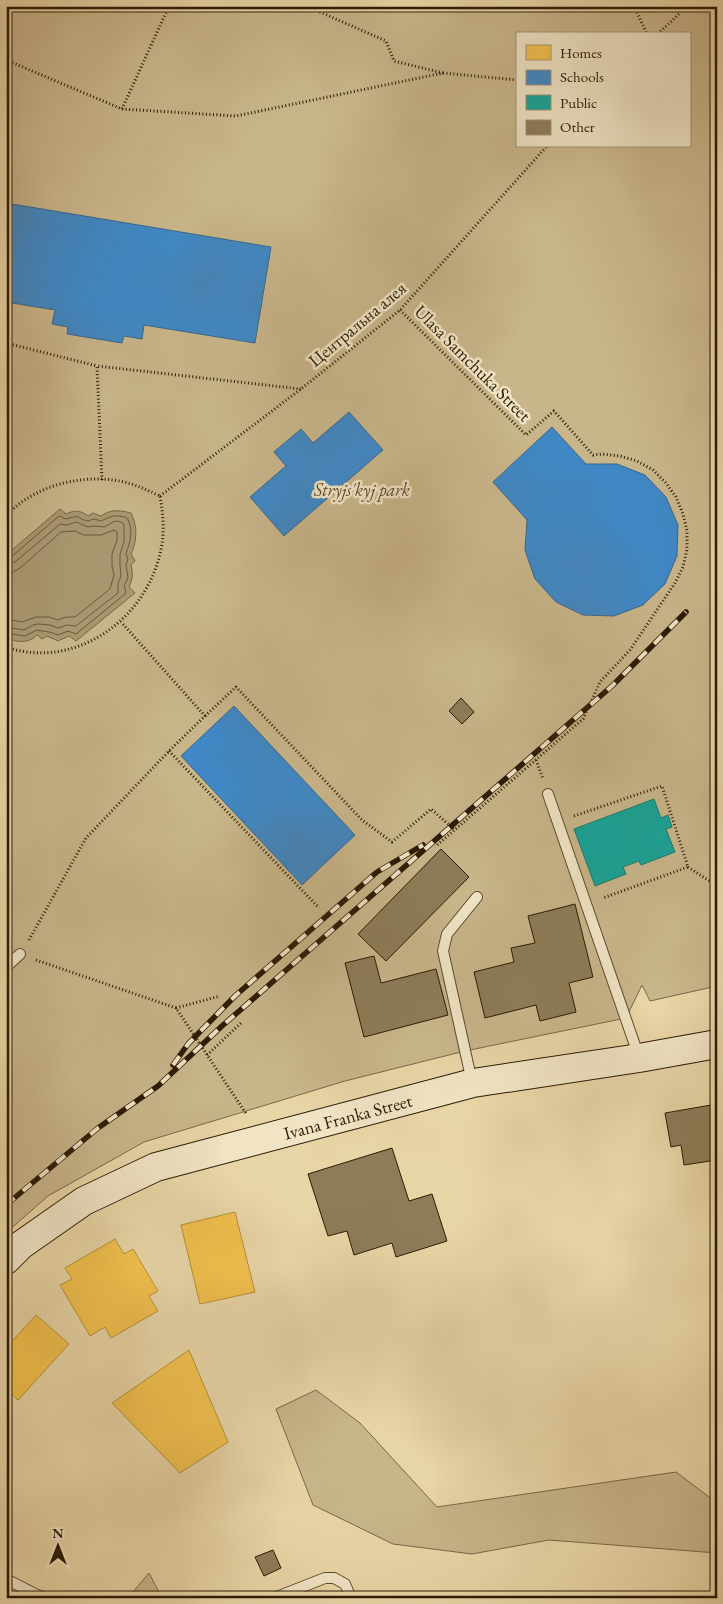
<svg xmlns="http://www.w3.org/2000/svg" width="723" height="1604" font-family="'EB Garamond',serif">
<style>
.green{fill:#c8b58a;stroke:#7a6847;fill-rule:evenodd}
.water{fill:#a8966f;stroke:#766544}
.homes{fill:#f2c14e;stroke:#b68f38}
.schools{fill:#3f88c5;stroke:#39678b}
.public{fill:#17a398;stroke:#1d7a6c}
.lines{fill:none;stroke-linecap:round;stroke-linejoin:round}
.shore{stroke:#6a583a;stroke-width:1}
.building{fill:#8d7c58;stroke:#2b1b04}
.service-casing{stroke:#5a4a2c;stroke-width:12}
.secondary-casing{stroke:#2b1b04;stroke-width:30}
.path{stroke:#2b1b04;stroke-width:3;stroke-dasharray:1 2.5;stroke-linecap:butt}
.service{stroke:#f0e4c5;stroke-width:10}
.secondary{stroke:#f0e4c5;stroke-width:28}
.rail-casing{stroke:#2b1b04;stroke-width:5.5}
.rail{stroke:#f0e4c5;stroke-width:4;stroke-dasharray:11;stroke-linecap:butt}
.labels{text-anchor:middle;dominant-baseline:central;stroke-width:5;stroke-linejoin:round;paint-order:stroke}
.street-label{font-size:18px;fill:#2b1b04;stroke:#f0e4c5}
.park-label{font-size:18px;font-style:italic;fill:#5a492c;stroke:#f0e4c5}
</style>
<rect width="100%" height="100%" fill="#e8d5a6"/>
<filter id="stains"><feTurbulence type="fractalNoise" baseFrequency=".004" numOctaves="4"/><feColorMatrix values="0 0 0 0 .2 0 0 0 0 .09 0 0 0 0 .02 0 0 0 .5 -.17"/></filter>
<radialGradient id="worn" r=".72"><stop offset=".6" stop-color="#630" stop-opacity="0"/><stop offset="1" stop-color="#630" stop-opacity=".3"/></radialGradient>
<path class="green" d="M 6,6 L 717,6 L 717,986 L 650,1001 L 642,985 L 626,1018 L 465,1051 L 345,1081 L 144,1142 L 48,1196 L 6,1233 ZM 517,34 L 689,34 L 689,146 L 517,146 Z
M 316,1390 L 360,1423 L 437,1507 L 676,1472 L 717,1503 L 717,1553 L 549,1540 L 472,1554 L 393,1544 L 313,1505 L 276,1409 Z
M 149,1573 L 162,1598 L 128,1598 Z"/>
<path class="water" d="M 60,509 L 66,514 C 75,510 80,510 88,516 L 93,513 L 101,516 C 111,509 119,510 131,513 C 138,527 137,541 131,554 L 135,561 L 131,565 C 133,574 133,578 129,587 L 135,593 L 76,641 L 69,636 L 58,641 L 47,636 L 42,639 L 37,635 C 30,643 15,644 6,636 L 6,555 Z"/>
<path class="homes" d="M 235,1212 L 255,1292 L 200,1304 L 181,1225 Z
M 115,1239 L 124,1254 L 133,1249 L 158,1291 L 149,1296 L 158,1311 L 111,1338 L 105,1327 L 90,1336 L 60,1285 L 72,1279 L 65,1268 Z
M 36,1315 L 69,1344 L 18,1400 L 6,1389 L 6,1348 Z
M 189,1350 L 228,1442 L 180,1473 L 112,1403 Z"/>
<path class="schools" d="M 6,203 L 271,247 L 255,343 L 144,325 L 142,339 L 124,336 L 122,343 L 67,334 L 68,327 L 52,324 L 55,310 L 6,302 Z
M 349,412 L 383,450 L 284,536 L 250,497 L 286,466 L 274,452 L 301,429 L 313,443 Z
M 552,427 L 586,464 L 617,464 L 645,475 L 666,497 L 678,525 L 677,556 L 665,584 L 643,605 L 614,616 L 583,615 L 556,602 L 535,579 L 525,550 L 527,520 L 493,482 Z
M 234,706 L 355,835 L 302,885 L 181,756 Z"/>
<path class="public" d="M 654,799 L 661,818 L 668,815 L 672,827 L 666,829 L 675,852 L 641,865 L 639,861 L 623,867 L 626,874 L 595,886 L 574,829 Z"/>
<g class="lines">
<path class="shore" d="M 6,558 L 11,557 L 59,516 L 66,519 C 83,514 74,518 88,521 L 94,519 L 101,521 C 111,516 116,514 127,518 C 134,529 130,542 126,554 L 128,559 L 126,565 L 128,578 L 124,586 L 126,592 L 125,594 L 76,634 L 68,631 L 58,635 C 48,631 46,632 37,630 L 25,636 L 6,633
M 6,565 L 15,562 L 60,524 L 67,525 L 76,522 L 88,527 L 94,526 L 104,527 L 113,522 L 118,521 L 124,524 L 124,542 L 120,554 L 120,566 L 121,576 L 118,584 L 118,593 L 76,626 L 67,625 L 58,628 L 50,625 L 38,624 L 33,625 L 24,630 L 6,627
M 6,572 L 13,572 L 20,568 L 61,532 L 75,531 L 84,535 L 101,535 L 114,530 L 117,532 L 117,540 L 112,554 L 112,566 L 114,575 L 110,589 L 75,617 L 66,617 L 58,620 L 49,617 L 36,617 L 22,622 L 6,619"/>
</g>
<path class="building" d="M 461,698 L 474,712 L 462,724 L 449,711 Z
M 441,849 L 469,877 L 386,961 L 358,934 Z
M 575,904 L 593,977 L 569,983 L 576,1012 L 540,1021 L 536,1005 L 485,1018 L 474,972 L 514,962 L 511,948 L 535,943 L 528,916 Z
M 374,956 L 381,983 L 436,969 L 448,1015 L 364,1037 L 345,963 Z
M 717,1104 L 717,1160 L 684,1165 L 681,1145 L 671,1147 L 665,1113 Z
M 392,1148 L 409,1201 L 432,1194 L 447,1241 L 396,1257 L 392,1243 L 354,1255 L 347,1231 L 328,1236 L 308,1174 Z
M 273,1550 L 281,1568 L 264,1576 L 255,1557 Z"/>
<g class="lines">
<defs>
<path id="service" d="M 548,794 L 639,1057
M 6,967 L 20,954
M 472,1082 L 443,951 L 447,934 L 477,897
M 6,1579 L 35,1594
M 24,1598 L 35,1594 L 45,1598
M 274,1598 L 325,1578 L 334,1578 L 345,1584 L 351,1598"/>
<g id="secondary">
<path id="s1" d="M 6,1260 L 21,1245 L 84,1201 L 156,1167 L 473,1083 L 639,1058 L 717,1044"/>
</g>
</defs>
<use href="#service" class="service-casing"/>
<use href="#secondary" class="secondary-casing"/>
<path class="path" d="M 231,6 L 242,11 L 270,10 L 278,6
M 311,6 L 320,12 L 386,41 L 394,61 L 443,73
M 634,6 L 647,34
M 658,34 L 687,6
M 6,60 L 122,109 L 236,116 L 443,73 L 517,80
M 122,109 L 169,6
M 400,310 L 526,435 L 554,411 L 593,455 L 602,454 L 620,456 L 637,461 L 653,470 L 666,483 L 676,497 L 683,514 L 687,531 L 687,549 L 683,567 L 675,583 L 630,650 L 600,682 L 583,719 L 436,846
M 6,343 L 97,366
M 102,480 L 97,366 L 301,389
M 160,496 L 301,389 L 400,310 L 547,146
M 6,516 C 35,484 87,472 128,483 C 139,486 149,491 160,496
M 6,647 C 76,671 148,618 161,549 C 165,531 163,514 160,496
M 205,716 L 236,687 L 362,820 L 392,842 L 431,809 L 455,830
M 169,751 L 319,908
M 536,760 L 543,779
M 574,816 L 662,786 L 688,867 L 603,898
M 688,867 L 714,884 L 717,884
M 29,940 L 86,838 L 169,751 L 205,716 L 121,622
M 36,960 L 176,1008 L 247,1115
M 176,1008 L 220,996
M 207,1055 L 241,1023"/>
<use href="#service" class="service"/>
<use href="#secondary" class="secondary"/>
<defs>
<path id="rail" d="M 173,1065 L 188,1044 L 235,996 L 377,872 L 423,845
M 6,1205 L 98,1128 L 158,1086 L 222,1026 L 612,686 L 686,612"/>
</defs>
<use href="#rail" class="rail-casing"/>
<use href="#rail" class="rail"/>
</g>
<g class="labels">
<g class="street-label">
<text transform="translate(357 324) rotate(-40)">Центральна алея</text>
<text transform="translate(473 363) rotate(45)">Ulasa Samchuka Street</text>
<text stroke="none"><textPath href="#s1" startOffset="376">Ivana Franka Street</textPath></text>
</g>
<g class="park-label">
<text x="362" y="489">Stryjs'kyj park</text>
</g>
</g>
<rect width="723" height="1604" fill="none" stroke="#e8d5a6" stroke-width="25"/>
<rect x="8" y="8" width="708" height="1589" fill="none" stroke="#2b1b04" stroke-width="2.5"/>
<rect x="12" y="12" width="698" height="1579" fill="none" stroke="#2b1b04"/>
<rect x="516" y="32" width="175" height="115" fill="#f0e4c5" stroke="#a19478"/>
<rect x="526" y="45" width="25" height="15" fill="#f2c14e" stroke="#a19478"/>
<text x="560" y="58" font-size="15" fill="#2b1b04">Homes</text>
<rect x="526" y="70" width="25" height="15" fill="#3f88c5" stroke="#a19478"/>
<text x="560" y="82" font-size="15" fill="#2b1b04">Schools</text>
<rect x="526" y="95" width="25" height="15" fill="#17a398" stroke="#a19478"/>
<text x="560" y="108" font-size="15" fill="#2b1b04">Public</text>
<rect x="526" y="120" width="25" height="15" fill="#8d7c58" stroke="#a19478"/>
<text x="560" y="132" font-size="15" fill="#2b1b04">Other</text>
<g transform="translate(58 1546)" stroke="#f0e4c5" stroke-width="4" paint-order="stroke">
<path d="M0-4L9 19L0 12L-9 19Z" fill="#2b1b04"/>
<text y="-8" font-size="14" font-weight="bold" text-anchor="middle" fill="#2b1b04">N</text>
</g>
<rect width="100%" height="100%" filter="url(#stains)"/>
<rect width="100%" height="100%" fill="url(#worn)"/>
</svg>
